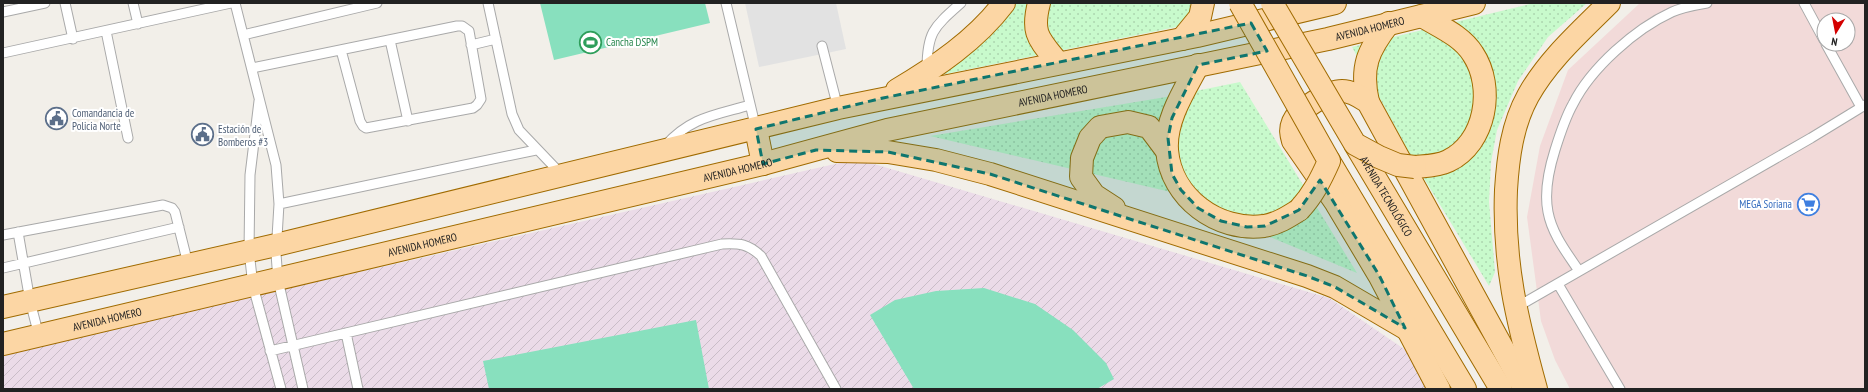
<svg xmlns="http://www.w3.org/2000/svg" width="1868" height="392" font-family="'PT Sans Narrow',sans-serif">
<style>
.commercial{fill:#f2dad9;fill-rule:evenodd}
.industrial{fill:url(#industrial-furrows)}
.park{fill:url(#park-dots)}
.pitch{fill:#88e0be}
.parking{fill:#e2e2e2}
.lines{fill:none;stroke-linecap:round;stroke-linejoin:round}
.service-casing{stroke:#a9a9a9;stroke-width:11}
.primary-casing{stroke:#a06b00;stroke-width:24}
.service{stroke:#fff;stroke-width:9}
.primary{stroke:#fcd6a4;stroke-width:22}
.primary-bridge-casing{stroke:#a06b00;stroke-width:24;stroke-linecap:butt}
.primary-bridge{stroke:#fcd6a4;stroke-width:22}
.marked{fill:#0f766e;fill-opacity:0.2;stroke:#0f766e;stroke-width:3;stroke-dasharray:8 5;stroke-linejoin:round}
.labels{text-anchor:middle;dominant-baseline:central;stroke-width:4;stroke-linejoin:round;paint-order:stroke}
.street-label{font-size:11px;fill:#222;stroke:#fff}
.leisure-label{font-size:11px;fill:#27864d;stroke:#fff;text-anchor:start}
.service-label{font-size:11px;fill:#4e5e75;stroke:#fff;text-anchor:start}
.shop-label{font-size:11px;fill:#366cbe;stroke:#fff;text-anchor:end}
</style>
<defs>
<pattern id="industrial-furrows" width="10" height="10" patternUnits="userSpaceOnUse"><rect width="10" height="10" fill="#ebdbe8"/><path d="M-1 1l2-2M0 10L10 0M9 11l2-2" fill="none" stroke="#c9bcc7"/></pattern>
<pattern id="park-dots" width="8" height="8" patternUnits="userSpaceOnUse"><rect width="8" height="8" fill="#c8facc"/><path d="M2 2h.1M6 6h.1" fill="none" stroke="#acd6af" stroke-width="1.8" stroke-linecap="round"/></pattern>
</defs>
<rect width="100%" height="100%" fill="#f2efe9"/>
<path class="commercial" d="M 1640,3 L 1865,3 L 1865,389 L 1570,389 L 1555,360 L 1541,321 L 1527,217 L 1540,146 L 1568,70 ZM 1824,20 L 1848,20 L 1848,44 L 1824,44 Z"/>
<path class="industrial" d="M 857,159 L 1329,298 L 1416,357 L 1435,389 L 3,389 L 3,353 Z"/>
<path class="park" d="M 1017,3 L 1190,3 L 1201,22 L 940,75 L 983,41 Z
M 1534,3 L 1587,3 L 1548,37 L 1518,81 L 1497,130 L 1491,162 L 1489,202 L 1495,272 L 1489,286 L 1416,165 L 1352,47 Z
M 1240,82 L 1357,273 L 1248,228 L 1201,223 L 1175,193 L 930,136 L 1166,97 Z"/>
<path class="pitch" d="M 540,3 L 705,3 L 710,23 L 554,60 Z
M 984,288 L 1035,304 L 1073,330 L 1106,363 L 1114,379 L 1097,389 L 914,389 L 870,315 L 895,300 L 936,291 Z
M 696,320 L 709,389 L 489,389 L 483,361 Z"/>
<path class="parking" d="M 745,3 L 836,3 L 846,49 L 759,67 Z"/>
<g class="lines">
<defs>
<path id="service" d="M 65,3 L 73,39
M 133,3 L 138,24
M 235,3 L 276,165 L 279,204 L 276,254 L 278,280 L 303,389
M 488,3 L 512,114 L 519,130 L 561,174
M 726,3 L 756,129
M 1804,3 L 1824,40
M 3,12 L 45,3
M 106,31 L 128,138
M 243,35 L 377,3
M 390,40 L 408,121
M 1826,44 L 1861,107
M 471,45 L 496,39
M 822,46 L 838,108
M 3,53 L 231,3
M 252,68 L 457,26 L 462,26 L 469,31 L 481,99 L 477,105 L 473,108 L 366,128 L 363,126 L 360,121 L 341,50
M 927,69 C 927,32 934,27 961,3
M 259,101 L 250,175 L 249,251 L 253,286 L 281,389
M 665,146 C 690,117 716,115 750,105
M 279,204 L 536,150
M 18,232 L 30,301 L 39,336
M 3,235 L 163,205 L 172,208 L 175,212 L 188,264
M 3,268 L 179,227
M 1579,271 C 1567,253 1552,234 1548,212 C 1544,192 1549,169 1555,150 C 1560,134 1565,118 1573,104 C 1591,68 1635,29 1672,12 C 1683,7 1695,5 1707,3
M 1558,284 L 1620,389
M 1515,308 L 1811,138 L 1865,105
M 346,333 L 358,389
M 270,351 L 722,244 C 740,243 748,244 761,256 L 836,389"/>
<g id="primary">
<path d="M 1039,3 C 1031,34 1039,39 1058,63"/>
<path d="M 1182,39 L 1200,17 L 1203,3"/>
<path d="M 1198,65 C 1184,91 1165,120 1167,150 C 1171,198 1218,232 1264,226 C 1277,224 1288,217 1299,210"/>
<path d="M 897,90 C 936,67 976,40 1004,3"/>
<path d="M 1368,102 C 1360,67 1368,50 1389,23"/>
<path d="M 756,129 L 763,164"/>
<path id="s1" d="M 1355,144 L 1501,389"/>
<path d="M 837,151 L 888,152 L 936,160 L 990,174 L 1307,276 L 1335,287 L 1405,328"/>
<path d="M 1329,161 L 1465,389"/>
<path d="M 1415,167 C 1426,166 1438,166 1448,161 C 1486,143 1495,87 1473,54 C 1462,36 1440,27 1422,16"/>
<path d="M 1114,208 L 1094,195 L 1081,177 L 1082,158 L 1090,138 L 1100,127 L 1128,122 L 1149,127 L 1167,151"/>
<path d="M 3,307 L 276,245 L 838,108 L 1197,36 L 1335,3"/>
<path id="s2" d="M 3,344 L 763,164 L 887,130 L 1328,39 L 1474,3"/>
<path d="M 1439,389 L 1379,275 L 1336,203 L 1293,141 C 1291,134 1290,129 1293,122 C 1298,110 1328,91 1342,91 C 1352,91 1360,97 1368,102 L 1525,389"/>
<path d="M 1536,389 C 1517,320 1503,263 1506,190 C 1508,158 1512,125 1528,96 C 1548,60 1580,32 1609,3"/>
</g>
</defs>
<use href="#service" class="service-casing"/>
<use href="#primary" class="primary-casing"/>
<use href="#service" class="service"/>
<use href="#primary" class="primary"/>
<defs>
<path id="primary-bridge" d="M 1240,3 L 1329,161 C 1321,179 1313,195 1299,210
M 1272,3 L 1355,144 L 1379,157 L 1398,165 L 1415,167"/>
</defs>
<use href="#primary-bridge" class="primary-bridge-casing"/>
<use href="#primary-bridge" class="primary-bridge"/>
</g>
<path class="marked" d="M 1251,23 L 1267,51 L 1198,65 L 1172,118 L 1168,138 L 1172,174 L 1181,190 L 1198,208 L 1221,221 L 1247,227 L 1265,226 L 1299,210 L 1320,180 L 1379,275 L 1405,328 L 1335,287 L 1307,276 L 990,174 L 888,152 L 816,150 L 763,164 L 756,129 L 883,98 Z"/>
<defs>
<symbol id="stadium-ring" viewBox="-11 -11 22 22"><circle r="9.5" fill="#fff" stroke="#2e9e5b" stroke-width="1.5"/><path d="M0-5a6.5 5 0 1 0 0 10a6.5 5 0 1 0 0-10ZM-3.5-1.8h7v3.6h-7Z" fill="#2e9e5b"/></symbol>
<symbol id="civic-ring" viewBox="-11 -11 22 22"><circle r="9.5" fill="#fff" stroke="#5c6f8a" stroke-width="1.5"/><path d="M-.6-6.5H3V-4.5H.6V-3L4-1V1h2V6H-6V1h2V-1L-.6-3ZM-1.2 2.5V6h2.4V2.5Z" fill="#5c6f8a"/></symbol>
<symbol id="supermarket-ring" viewBox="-11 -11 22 22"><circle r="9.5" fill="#fff" stroke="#3f7fe0" stroke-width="1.5"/><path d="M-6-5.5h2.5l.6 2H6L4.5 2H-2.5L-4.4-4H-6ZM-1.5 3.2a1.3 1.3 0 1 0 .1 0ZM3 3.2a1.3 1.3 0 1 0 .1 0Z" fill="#3f7fe0"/></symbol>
</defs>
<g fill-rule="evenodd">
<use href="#stadium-ring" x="578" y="30" width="25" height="25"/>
<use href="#civic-ring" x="44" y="106" width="25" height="25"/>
<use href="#civic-ring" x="190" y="122" width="25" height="25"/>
<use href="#supermarket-ring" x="1796" y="192" width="25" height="25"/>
</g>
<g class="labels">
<g class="street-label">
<text stroke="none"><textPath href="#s2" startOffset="1403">AVENIDA HOMERO</textPath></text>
<text stroke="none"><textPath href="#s2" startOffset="1079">AVENIDA HOMERO</textPath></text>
<text stroke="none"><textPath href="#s2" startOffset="755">AVENIDA HOMERO</textPath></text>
<text stroke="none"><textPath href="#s1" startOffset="61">AVENIDA TECNOLÓGICO</textPath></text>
<text stroke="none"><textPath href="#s2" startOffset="431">AVENIDA HOMERO</textPath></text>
<text stroke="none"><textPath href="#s2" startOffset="107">AVENIDA HOMERO</textPath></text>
</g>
<g class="leisure-label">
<text x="606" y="42">Cancha DSPM</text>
</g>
<g class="service-label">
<text x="72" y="113">Comandancia de<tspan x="72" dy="13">Policia Norte</tspan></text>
<text x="218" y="129">Estación de<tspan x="218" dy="13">Bomberos #3</tspan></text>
</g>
<g class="shop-label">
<text x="1792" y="204">MEGA Soriana</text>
</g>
</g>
<rect width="1868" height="392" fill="none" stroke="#222222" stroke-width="8"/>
<g transform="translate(1836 32) rotate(190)"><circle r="19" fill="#ffffff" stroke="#a7a7a7"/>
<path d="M0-3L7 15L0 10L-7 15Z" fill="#d40000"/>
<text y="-6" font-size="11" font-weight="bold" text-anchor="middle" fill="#222222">N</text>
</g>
</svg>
